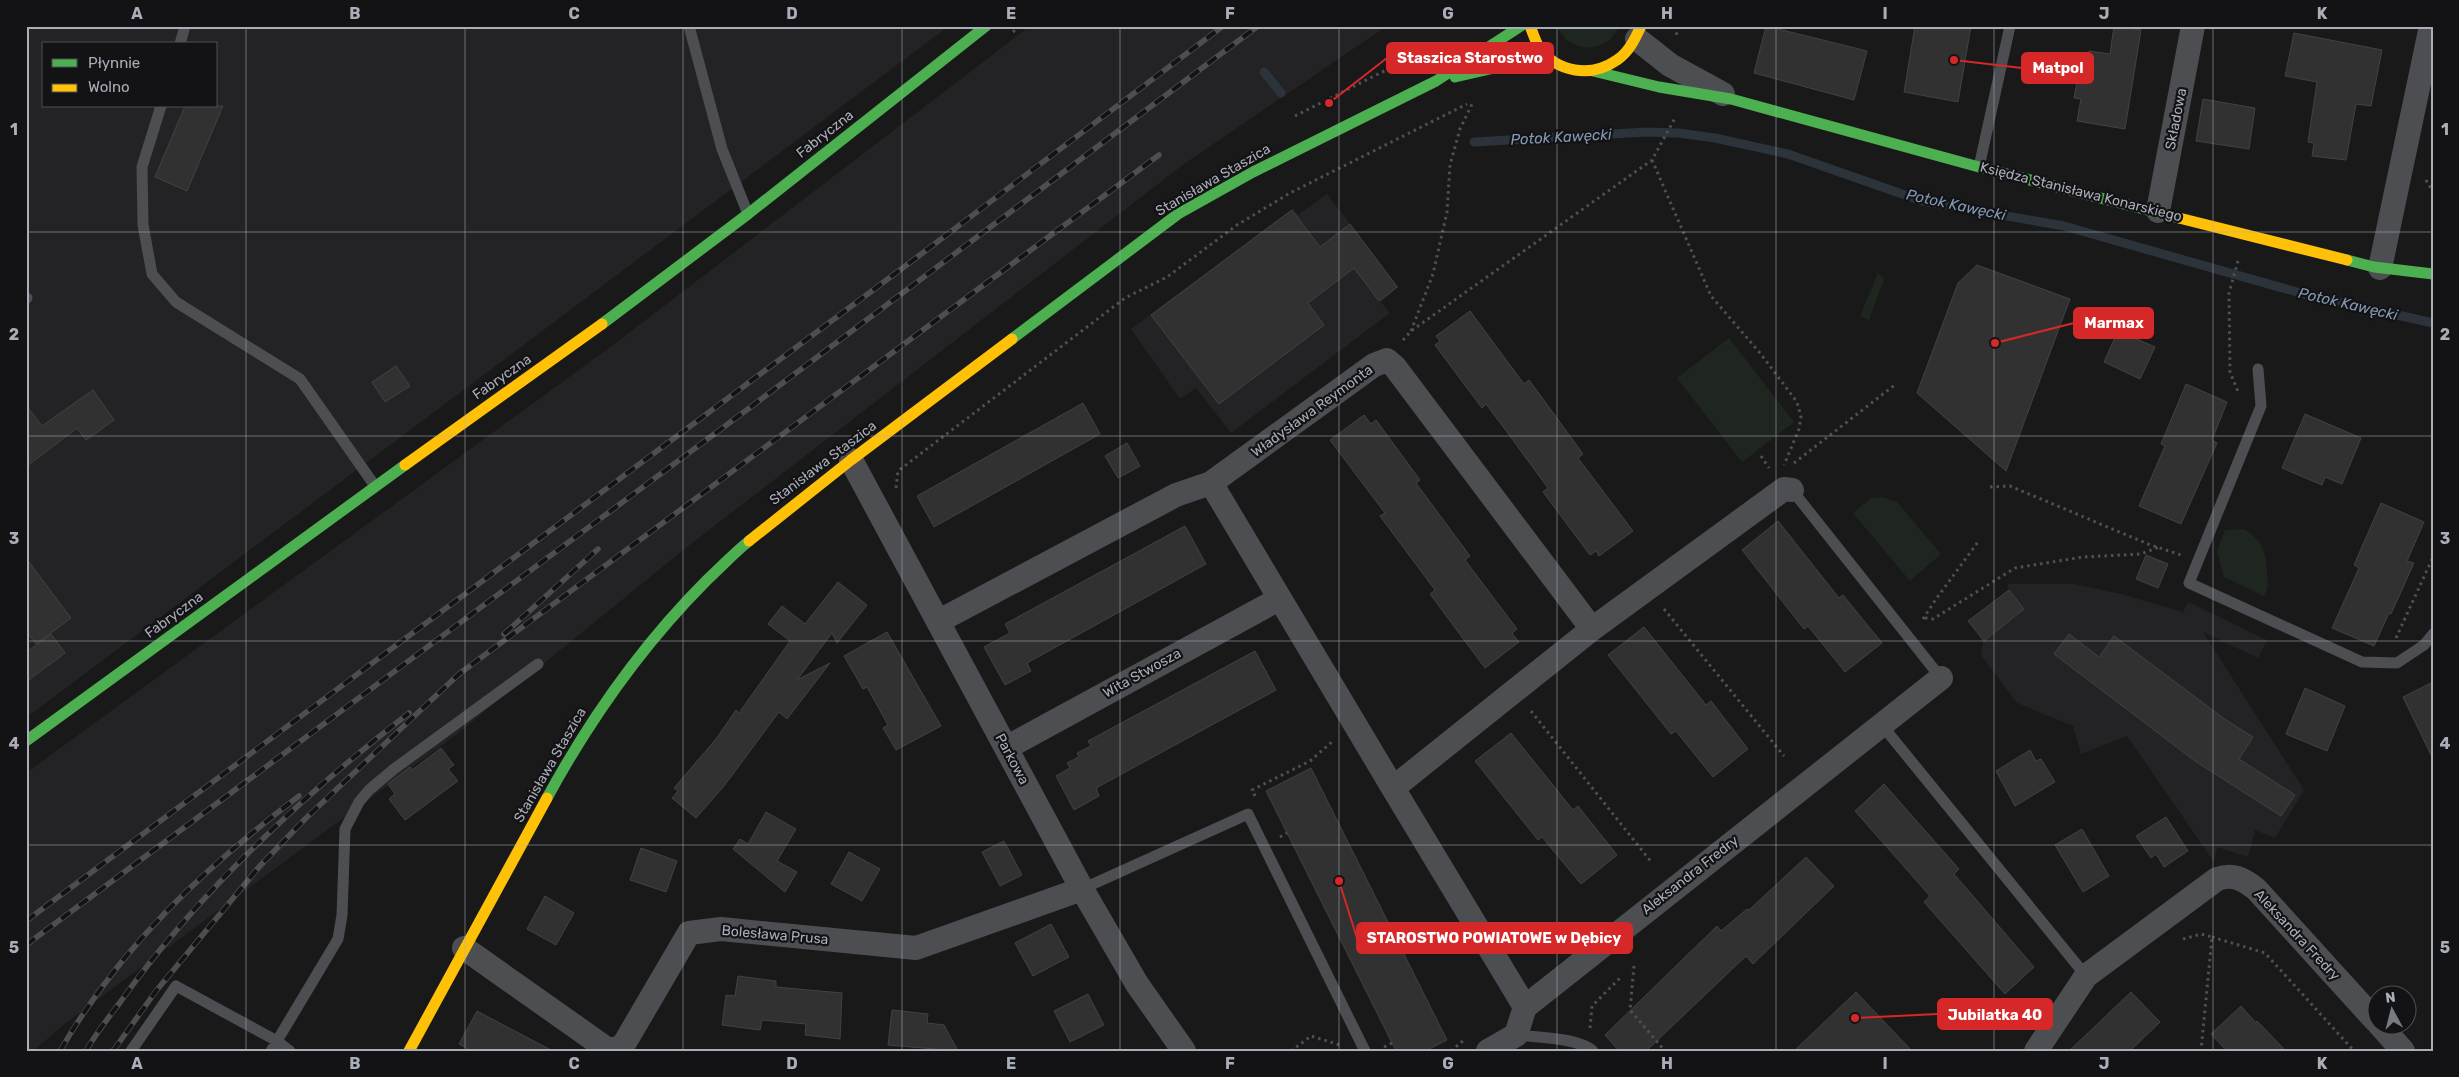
<svg xmlns="http://www.w3.org/2000/svg" width="2459" height="1077" font-family="Rubik,sans-serif">
<style>
.built{fill:#232325;fill-rule:evenodd}
.green{fill:#1f2620}
.lines{fill:none;stroke-linecap:round;stroke-linejoin:round}
.stream{stroke:#2c333b;stroke-width:9}
.building{fill:#313131;stroke:#414245}
.path{stroke:#4f5053;stroke-width:3;stroke-dasharray:2.5 4;stroke-linecap:butt}
.lane{stroke:#4d4e52;stroke-width:11}
.street{stroke:#4d4e52;stroke-width:24}
.fast{stroke:#4caf50;stroke-width:11}
.slow{stroke:#ffc107;stroke-width:11}
.rail-casing{stroke:#4d4e50;stroke-width:5.5}
.rail{stroke:#131315;stroke-width:4;stroke-dasharray:11;stroke-linecap:butt}
.grid{fill:none;stroke:#aaaeb9;stroke-width:1;stroke-opacity:0.55}
.labels{text-anchor:middle;dominant-baseline:central;stroke-width:4.5;stroke-linejoin:round;paint-order:stroke}
.street-label{font-size:14px;fill:#aaaeb9;stroke:#131315}
.water-label{font-size:15px;font-style:italic;fill:#829ab4;stroke:#131315}
.leader{fill:none;stroke:#d62828;stroke-width:2}
.callout-dot{fill:#d62828;stroke:#131315;stroke-width:2}
.callout{fill:#d62828;stroke:#d62828;stroke-width:2}
.callout-label{font-size:15px;text-anchor:middle;font-weight:bold;fill:#fff}
.neatline{fill:none;stroke:#aaaeb9;stroke-width:2}
.grid-label{font-size:16px;text-anchor:middle;font-weight:bold;fill:#aaaeb9}
</style>
<rect width="100%" height="100%" fill="#191919"/>
<path class="built" d="M 26,26 L 949,26 L 26,718 ZM 44,44 L 216,44 L 216,106 L 44,106 Z
M 1030,26 L 1387,26 L 1184,164 L 687,547 L 461,731 L 66,1023 L 33,1051 L 26,1051 L 26,773 L 613,345 Z
M 1327,194 L 1399,287 L 1381,302 L 1390,313 L 1231,433 L 1196,388 L 1180,399 L 1131,329 L 1293,208 L 1298,215 Z
M 2008,584 L 2074,584 L 2121,594 L 2183,612 L 2188,602 L 2267,640 L 2258,658 L 2203,632 L 2304,790 L 2275,838 L 2255,830 L 2248,857 L 2217,847 L 2214,862 L 2127,736 L 2081,754 L 2073,726 L 2017,703 L 1981,655 L 1983,641 L 1968,621 L 2009,590 Z"/>
<path class="green" d="M 1557,26 L 1619,26 C 1608,55 1568,54 1557,26 Z
M 1878,273 L 1884,279 L 1869,320 L 1860,316 Z
M 1729,338 L 1794,422 L 1742,462 L 1677,378 Z
M 1882,497 L 1897,502 L 1941,554 L 1910,581 L 1853,513 L 1871,498 Z
M 2244,529 C 2263,541 2266,551 2267,573 C 2268,582 2269,588 2264,596 L 2224,577 L 2217,551 L 2225,530 Z"/>
<g class="lines">
<path class="stream" d="M 1264,72 L 1281,93
M 1474,142 L 1647,132 L 1679,133 L 1715,138 L 1788,154 L 1922,201 L 2064,226 L 2304,294 L 2433,323"/>
</g>
<path class="building" d="M 1766,26 L 1867,51 L 1854,100 L 1754,73 Z
M 1915,26 L 1971,26 L 1958,102 L 1904,92 Z
M 2114,26 L 2141,30 L 2125,129 L 2077,121 L 2081,99 L 2074,98 L 2079,72 L 2085,73 L 2089,51 L 2110,54 Z
M 2294,33 L 2382,50 L 2371,106 L 2356,104 L 2346,160 L 2312,156 L 2314,143 L 2308,142 L 2317,82 L 2285,76 Z
M 2203,99 L 2255,108 L 2249,149 L 2196,141 Z
M 185,106 L 223,106 L 187,191 L 155,177 Z
M 1292,210 L 1320,247 L 1350,224 L 1397,287 L 1379,301 L 1354,268 L 1308,303 L 1324,325 L 1219,404 L 1151,315 Z
M 1977,265 L 2070,299 L 2006,471 L 1917,393 L 1958,283 Z
M 1470,311 L 1524,384 L 1529,380 L 1543,399 L 1583,454 L 1578,458 L 1633,531 L 1599,556 L 1596,551 L 1590,555 L 1543,492 L 1548,488 L 1504,428 L 1486,404 L 1482,408 L 1435,345 L 1440,341 L 1436,336 Z
M 2118,331 L 2155,347 L 2140,379 L 2104,362 Z
M 396,366 L 410,386 L 385,402 L 372,382 Z
M 2186,384 L 2227,402 L 2212,440 L 2217,443 L 2181,524 L 2139,506 L 2165,446 L 2161,444 Z
M 93,390 L 114,420 L 86,440 L 77,428 L 26,467 L 26,405 L 42,426 Z
M 1083,403 L 1100,434 L 934,527 L 917,496 Z
M 2305,414 L 2361,438 L 2342,484 L 2325,477 L 2322,485 L 2282,468 Z
M 1364,415 L 1371,424 L 1376,420 L 1420,480 L 1416,483 L 1470,556 L 1465,560 L 1517,629 L 1512,633 L 1519,642 L 1485,668 L 1430,594 L 1435,590 L 1380,516 L 1385,513 L 1330,440 Z
M 1127,443 L 1140,466 L 1118,478 L 1105,456 Z
M 2381,503 L 2424,522 L 2407,561 L 2414,563 L 2391,614 L 2389,613 L 2374,646 L 2332,628 L 2359,568 L 2354,565 Z
M 1778,521 L 1839,598 L 1843,595 L 1882,643 L 1845,672 L 1808,626 L 1804,629 L 1742,550 Z
M 1185,526 L 1206,564 L 1027,663 L 1031,671 L 1005,685 L 984,647 L 1010,633 L 1005,624 Z
M 2146,555 L 2168,564 L 2158,588 L 2136,579 Z
M 26,558 L 71,618 L 36,644 L 26,631 Z
M 838,582 L 867,605 L 837,643 L 832,633 L 797,680 L 830,663 L 787,719 L 779,712 L 724,786 L 696,818 L 672,798 L 678,791 L 674,788 L 716,739 L 736,710 L 739,713 L 790,641 L 768,624 L 782,606 L 805,624 Z
M 2009,590 L 2024,609 L 1984,641 L 1968,621 Z
M 1644,627 L 1706,705 L 1711,701 L 1748,749 L 1713,777 L 1676,731 L 1671,734 L 1608,655 Z
M 887,632 L 941,726 L 896,750 L 883,728 L 888,725 L 867,687 L 863,689 L 844,656 Z
M 51,634 L 65,653 L 26,682 L 26,653 Z
M 2069,634 L 2099,657 L 2114,636 L 2226,720 L 2253,737 L 2239,759 L 2295,795 L 2281,816 L 2195,761 L 2054,654 Z
M 1255,651 L 1276,690 L 1096,788 L 1099,796 L 1074,810 L 1056,776 L 1070,768 L 1067,763 L 1079,757 L 1077,753 L 1091,746 L 1088,741 Z
M 2433,682 L 2433,759 L 2403,697 Z
M 2305,688 L 2345,706 L 2327,751 L 2286,734 Z
M 1511,733 L 1573,810 L 1578,806 L 1617,855 L 1581,884 L 1542,837 L 1538,840 L 1475,761 Z
M 441,748 L 454,765 L 448,769 L 458,781 L 405,820 L 389,799 L 395,794 L 388,784 L 410,767 L 412,770 Z
M 2030,750 L 2036,761 L 2041,759 L 2055,782 L 2015,806 L 1996,771 Z
M 1311,768 L 1447,1040 L 1425,1051 L 1396,1051 L 1266,791 Z
M 1884,784 L 1959,869 L 1954,874 L 2034,967 L 2005,994 L 1924,902 L 1930,896 L 1855,811 Z
M 766,812 L 796,829 L 777,861 L 797,872 L 785,892 L 733,849 L 740,839 L 748,844 Z
M 2166,817 L 2188,851 L 2164,867 L 2156,854 L 2151,858 L 2136,836 Z
M 2082,829 L 2109,876 L 2083,892 L 2055,845 Z
M 1004,841 L 1022,875 L 1000,886 L 982,852 Z
M 641,848 L 677,861 L 666,892 L 630,880 Z
M 849,852 L 880,869 L 862,901 L 831,884 Z
M 1806,857 L 1834,886 L 1753,964 L 1746,956 L 1646,1051 L 1619,1051 L 1605,1035 L 1717,926 L 1721,931 L 1747,909 L 1749,910 Z
M 545,896 L 574,913 L 556,945 L 527,929 Z
M 1051,924 L 1069,957 L 1033,976 L 1015,943 Z
M 738,976 L 776,981 L 776,987 L 842,993 L 840,1039 L 805,1035 L 806,1024 L 762,1020 L 760,1030 L 722,1025 L 726,995 L 735,996 Z
M 1856,992 L 1912,1051 L 1794,1051 Z
M 2131,992 L 2160,1022 L 2130,1051 L 2069,1051 Z
M 1088,994 L 1104,1025 L 1070,1042 L 1054,1011 Z
M 2241,1006 L 2256,1023 L 2257,1021 L 2286,1051 L 2227,1051 L 2211,1034 Z
M 892,1010 L 928,1014 L 927,1023 L 944,1025 L 958,1051 L 888,1045 Z
M 477,1011 L 511,1029 L 553,1051 L 471,1051 L 459,1044 Z"/>
<g class="lines">
<path class="path" d="M 1676,26 L 1677,38
M 1013,32 L 1020,26
M 1295,116 L 1382,72 L 1400,65
M 1652,160 L 1711,296 L 1760,353 L 1797,402 L 1801,417 L 1799,429 L 1784,465
M 2426,180 L 2433,192
M 2238,261 L 2229,293 L 2230,372 L 2239,394
M 1411,331 L 1433,274 L 1447,212 L 1450,165 L 1460,129 L 1473,102
M 1403,340 L 1411,331 L 1652,160 L 1675,118
M 1761,456 L 1769,468
M 1794,463 L 1896,384
M 1990,487 L 2010,486 L 2148,544 L 2181,555
M 896,488 L 898,471 L 1125,298 L 1167,277 L 1237,225 L 1290,193 L 1467,104
M 1664,609 L 1784,756
M 1925,618 L 1933,619 L 2015,568 L 2083,557 L 2141,554 L 2159,547
M 1923,619 L 1936,599 L 1978,542
M 2396,638 L 2433,557
M 1531,711 L 1652,863
M 1255,796 L 1252,790 L 1310,761 L 1334,740
M 1280,837 L 1287,833
M 2212,937 L 2265,953 L 2354,1051
M 2183,939 L 2201,934 L 2212,937 L 2201,1051
M 1634,966 L 1630,1010 L 1665,1051
M 1590,1028 L 1592,1006 L 1620,978
M 1384,1047 L 1392,1043
M 1291,1051 L 1311,1036 L 1340,1045
M 1451,1051 L 1464,1040"/>
<path class="lane" d="M 689,26 L 722,149 L 748,214
M 180,44 L 185,26
M 161,106 L 142,167 L 143,225 L 152,274 L 176,302 L 300,379 L 375,486
M 1979,167 L 2010,26
M 26,298 L 27,298
M 2258,369 L 2261,406 L 2189,583 L 2362,662 L 2397,663 L 2424,645 L 2433,634
M 1792,490 L 1941,678
M 1881,724 L 2086,976
M 1082,889 L 1248,814 L 1365,1051
M 1516,1035 C 1536,1037 1579,1038 1593,1051
M 131,1051 L 176,986 L 277,1041 L 290,1051
M 271,1051 L 338,939 L 342,915 L 345,829 L 359,802 L 369,790 L 394,769 L 538,664"/>
<path class="street" d="M 1637,39 L 1670,65 L 1723,94
M 2158,211 L 2193,26
M 2380,268 L 2431,26
M 851,460 L 1082,889 L 1137,984 L 1184,1051
M 1211,483 L 1393,788
M 939,621 L 1176,495 L 1211,483 L 1374,365 L 1387,360 L 1395,367 L 1592,629
M 1006,748 L 1279,599
M 464,948 L 607,1049 L 617,1049 L 624,1044 L 689,933 L 721,929 L 916,948 L 1082,889
M 1525,1007 L 1393,788 L 1592,629 L 1784,489 L 1792,490
M 2379,1024 L 2403,1051
M 1488,1051 L 1516,1035 L 1525,1007 L 1941,678
M 2036,1051 L 2086,976 L 2217,879 C 2233,873 2243,879 2256,889 L 2376,1021"/>
<path class="fast" d="M 1593,71 L 1659,87 L 1731,99 L 1979,167 L 2179,218
M 1455,77 L 1546,56
M 2347,260 L 2374,267 L 2433,274
M 602,324 L 748,214 L 986,26
M 1012,339 L 1178,214 L 1253,172 L 1436,81 L 1521,26
M 26,741 L 405,465
M 547,798 C 590,719 643,644 707,580 C 721,567 734,553 749,541"/>
<path class="slow" d="M 1530,26 C 1533,33 1535,41 1539,47 C 1557,73 1591,78 1617,60 C 1629,52 1635,39 1641,26
M 2179,218 L 2347,260
M 405,465 L 602,324
M 749,541 L 851,460 L 1012,339
M 409,1051 L 547,798"/>
<defs>
<path id="rail" d="M 504,634 L 598,549
M 26,921 L 912,261 L 1223,26
M 26,945 L 748,409 L 1258,26
M 60,1051 C 120,947 204,868 299,796
M 86,1051 C 96,1033 109,1017 121,1001 C 200,890 302,796 409,713
M 113,1051 L 156,991 L 259,867 L 305,819 L 459,674 L 1159,155"/>
</defs>
<use href="#rail" class="rail-casing"/>
<use href="#rail" class="rail"/>
</g>
<path class="grid" d="M 246,26 L 246,1051M 465,26 L 465,1051M 683,26 L 683,1051M 902,26 L 902,1051M 1120,26 L 1120,1051M 1339,26 L 1339,1051M 1557,26 L 1557,1051M 1776,26 L 1776,1051M 1994,26 L 1994,1051M 2213,26 L 2213,1051M 26,232 L 2433,232M 26,436 L 2433,436M 26,641 L 2433,641M 26,845 L 2433,845"/>
<g class="labels">
<g class="street-label">
<text transform="translate(2176 119) rotate(-79)">Składowa</text>
<text transform="translate(825 134) rotate(-38)">Fabryczna</text>
<text transform="translate(1213 180) rotate(-30)">Stanisława Staszica</text>
<text transform="translate(2081 192) rotate(14)">Księdza Stanisława Konarskiego</text>
<text transform="translate(502 377) rotate(-35)">Fabryczna</text>
<text transform="translate(1312 411) rotate(-36)">Władysława Reymonta</text>
<text transform="translate(823 463) rotate(-37)">Stanisława Staszica</text>
<text transform="translate(174 615) rotate(-36)">Fabryczna</text>
<text transform="translate(1142 673) rotate(-29)">Wita Stwosza</text>
<text transform="translate(1012 759) rotate(62)">Parkowa</text>
<text transform="translate(550 765) rotate(-60)">Stanisława Staszica</text>
<text transform="translate(1690 875) rotate(-38)">Aleksandra Fredry</text>
<text transform="translate(775 935) rotate(5)">Bolesława Prusa</text>
<text transform="translate(2297 935) rotate(47)">Aleksandra Fredry</text>
</g>
<g class="water-label">
<text transform="translate(1561 137) rotate(-3)">Potok Kawęcki</text>
<text transform="translate(1956 205) rotate(12)">Potok Kawęcki</text>
<text transform="translate(2348 304) rotate(13)">Potok Kawęcki</text>
</g>
</g>
<path class="leader" d="M1329 103L1387 58M1954 60L2022 68M1995 343L2074 323M1339 881L1357 938M1855 1018L1938 1014"/>
<g class="callout-dot">
<circle cx="1329" cy="103" r="5"/>
<circle cx="1954" cy="60" r="5"/>
<circle cx="1995" cy="343" r="5"/>
<circle cx="1339" cy="881" r="5"/>
<circle cx="1855" cy="1018" r="5"/>
</g>
<g class="callout">
<rect x="1387" y="43" width="166" height="30" rx="5"/>
<rect x="2022" y="53" width="71" height="30" rx="5"/>
<rect x="2074" y="308" width="79" height="30" rx="5"/>
<rect x="1357" y="923" width="275" height="30" rx="5"/>
<rect x="1938" y="999" width="114" height="30" rx="5"/>
</g>
<g class="callout-label">
<text x="1470" y="63">Staszica Starostwo</text>
<text x="2058" y="73">Matpol</text>
<text x="2114" y="328">Marmax</text>
<text x="1494" y="943">STAROSTWO POWIATOWE w Dębicy</text>
<text x="1995" y="1020">Jubilatka 40</text>
</g>
<rect width="2459" height="1077" fill="none" stroke="#131315" stroke-width="55"/>
<rect x="42" y="42" width="175" height="65" fill="#131315" stroke="#4f5157"/>
<rect x="52" y="59" width="25" height="8" fill="#4caf50" stroke="#4f5157"/>
<text x="88" y="68" font-size="15" fill="#aaaeb9">Płynnie</text>
<rect x="52" y="84" width="25" height="8" fill="#ffc107" stroke="#4f5157"/>
<text x="88" y="92" font-size="15" fill="#aaaeb9">Wolno</text>
<g transform="translate(2392 1010) rotate(353)"><circle r="24" fill="#131315" stroke="#4f5157"/>
<path d="M0-4L9 19L0 12L-9 19Z" fill="#777a81"/>
<text y="-8" font-size="14" font-weight="bold" text-anchor="middle" fill="#aaaeb9">N</text>
</g>
<rect x="28" y="28" width="2404" height="1022" class="neatline"/>
<g class="grid-label">
<text x="137" y="19">A</text>
<text x="355" y="19">B</text>
<text x="574" y="19">C</text>
<text x="792" y="19">D</text>
<text x="1011" y="19">E</text>
<text x="1230" y="19">F</text>
<text x="1448" y="19">G</text>
<text x="1667" y="19">H</text>
<text x="1885" y="19">I</text>
<text x="2104" y="19">J</text>
<text x="2322" y="19">K</text>
<text x="14" y="135">1</text>
<text x="2445" y="135">1</text>
<text x="14" y="340">2</text>
<text x="2445" y="340">2</text>
<text x="14" y="544">3</text>
<text x="2445" y="544">3</text>
<text x="14" y="749">4</text>
<text x="2445" y="749">4</text>
<text x="14" y="953">5</text>
<text x="2445" y="953">5</text>
<text x="137" y="1069">A</text>
<text x="355" y="1069">B</text>
<text x="574" y="1069">C</text>
<text x="792" y="1069">D</text>
<text x="1011" y="1069">E</text>
<text x="1230" y="1069">F</text>
<text x="1448" y="1069">G</text>
<text x="1667" y="1069">H</text>
<text x="1885" y="1069">I</text>
<text x="2104" y="1069">J</text>
<text x="2322" y="1069">K</text>
</g>
</svg>
